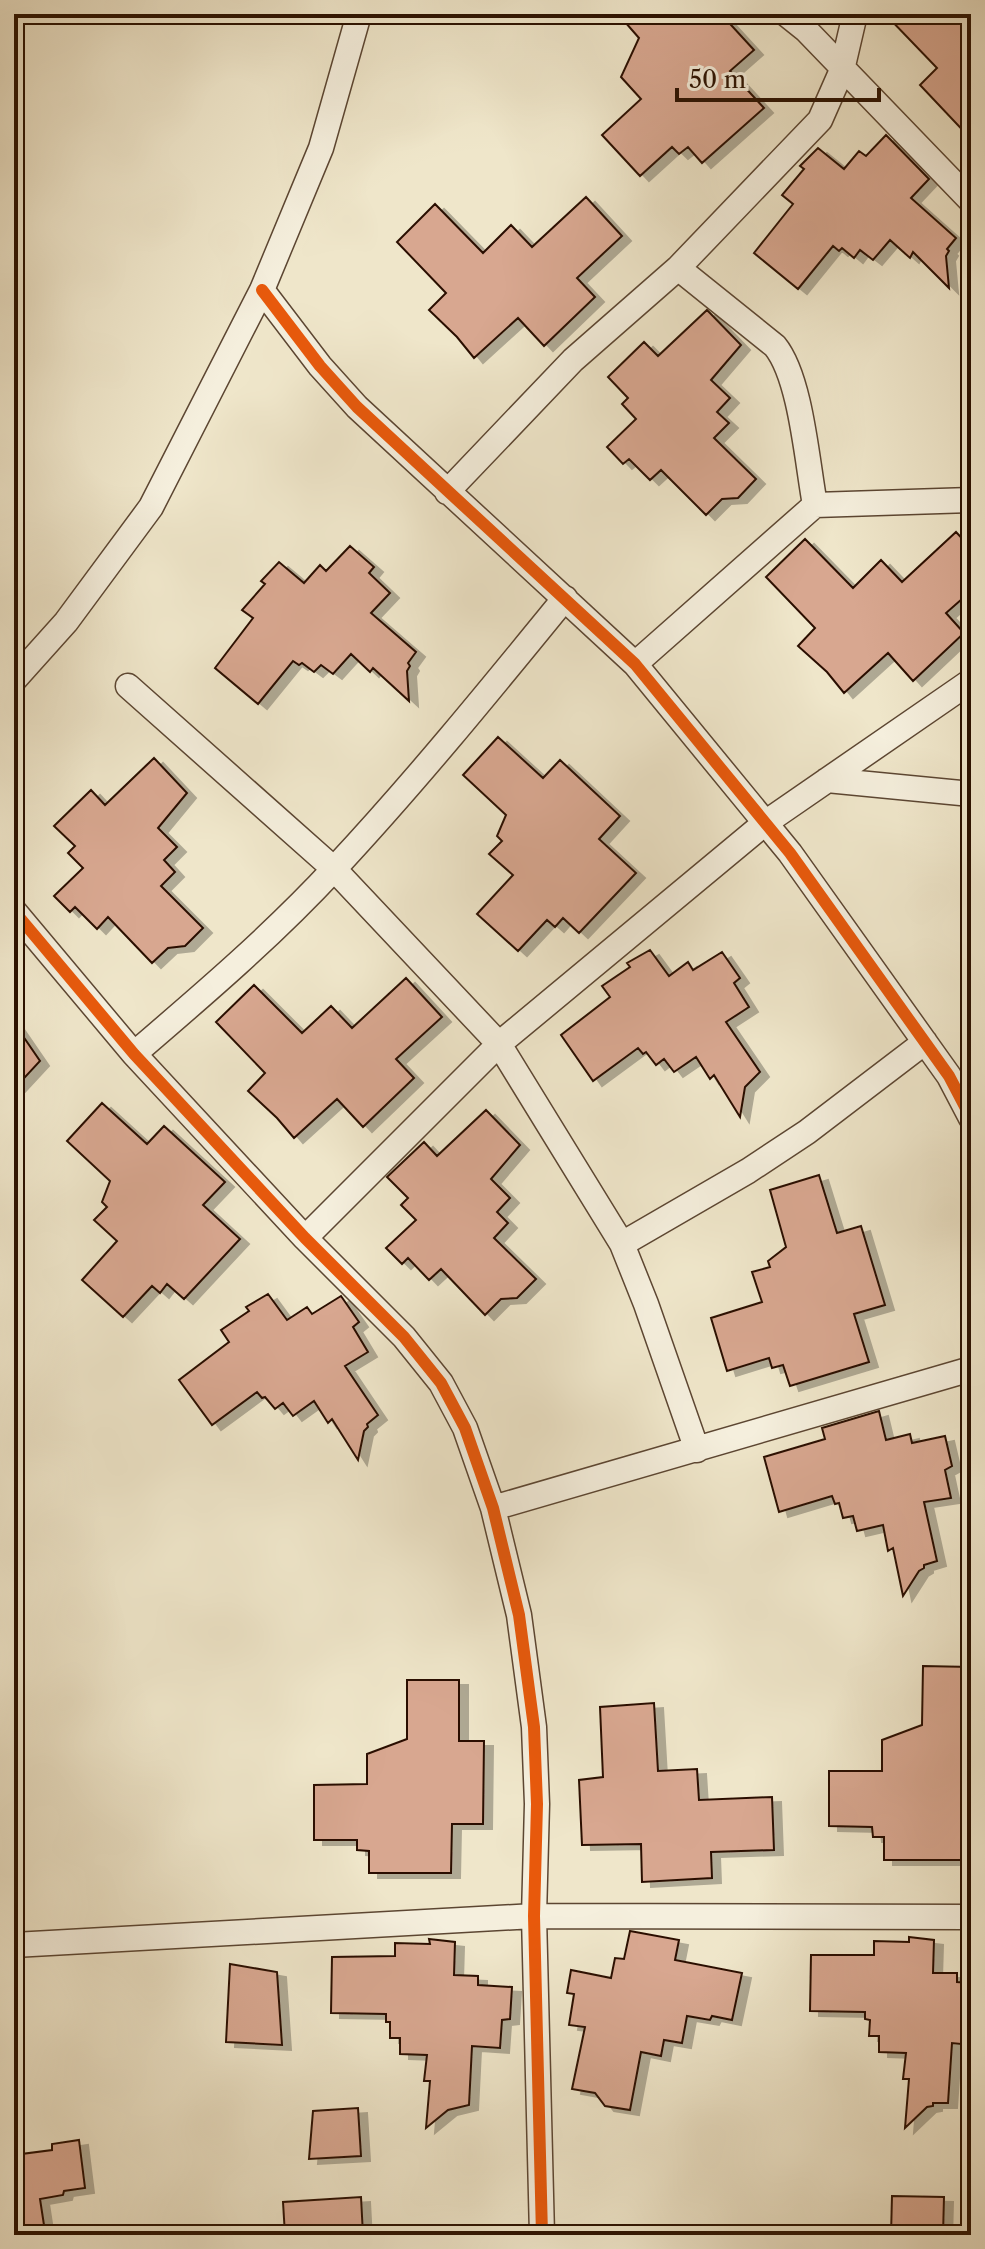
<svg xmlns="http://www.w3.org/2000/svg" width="985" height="2249" font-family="'Libre Caslon Text',serif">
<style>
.building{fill:#d8a790;stroke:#2b1100;stroke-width:2;filter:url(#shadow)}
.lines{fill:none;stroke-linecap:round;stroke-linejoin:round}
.minor-casing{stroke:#5c4632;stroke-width:27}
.minor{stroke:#f5efdd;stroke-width:24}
.cycleway-casing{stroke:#f5efdd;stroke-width:17}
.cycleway{stroke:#e8590c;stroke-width:12}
</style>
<defs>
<filter id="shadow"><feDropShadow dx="9" dy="5" stdDeviation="0" flood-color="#0004"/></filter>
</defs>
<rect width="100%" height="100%" fill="#efe6ca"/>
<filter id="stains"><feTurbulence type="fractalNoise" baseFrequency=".0025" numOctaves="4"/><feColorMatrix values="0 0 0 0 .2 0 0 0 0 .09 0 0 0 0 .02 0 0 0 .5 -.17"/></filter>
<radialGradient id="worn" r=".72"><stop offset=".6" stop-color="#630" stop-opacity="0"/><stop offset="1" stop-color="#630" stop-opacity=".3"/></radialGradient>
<path class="building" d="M 618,14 L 721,14 L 754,50 L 730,71 L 764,108 L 702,163 L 688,147 L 679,154 L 672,147 L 640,176 L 602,135 L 641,99 L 621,77 L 639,38 Z
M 885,14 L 960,14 L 971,25 L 971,139 L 920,85 L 937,68 Z
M 886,135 L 929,179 L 911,198 L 956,238 L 947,249 L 949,251 L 946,256 L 949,288 L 913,252 L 910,258 L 890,240 L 873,260 L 860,250 L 854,258 L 842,248 L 839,251 L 833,246 L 798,289 L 754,253 L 793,204 L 782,195 L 804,169 L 800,166 L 818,148 L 844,169 L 859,151 L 866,156 Z
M 586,197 L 622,236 L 577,278 L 595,297 L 544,346 L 518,318 L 474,358 L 457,337 L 429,310 L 446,293 L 397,242 L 435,204 L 483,253 L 511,225 L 532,247 Z
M 707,310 L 741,345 L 711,380 L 730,398 L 717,412 L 729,423 L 714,438 L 756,479 L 738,498 L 722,499 L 706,515 L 661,470 L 650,480 L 629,459 L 623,464 L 607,447 L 636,419 L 622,404 L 628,398 L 608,377 L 644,342 L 658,356 Z
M 956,532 L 971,548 L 971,591 L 946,613 L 964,633 L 913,681 L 888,653 L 844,693 L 827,672 L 798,646 L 815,628 L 766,577 L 805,539 L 853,588 L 881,560 L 902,582 Z
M 350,546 L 374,567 L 369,573 L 390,593 L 371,613 L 416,652 L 408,663 L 410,666 L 407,671 L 409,701 L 373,668 L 370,672 L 351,654 L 333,674 L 321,665 L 314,672 L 302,663 L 299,665 L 293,661 L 258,704 L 215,668 L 253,618 L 242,610 L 265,584 L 261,581 L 279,562 L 304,583 L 320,565 L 326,571 Z
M 498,737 L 543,778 L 560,760 L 620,816 L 599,839 L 636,873 L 579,933 L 563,918 L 555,927 L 547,920 L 518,951 L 477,914 L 513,875 L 489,854 L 502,841 L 497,836 L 506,815 L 463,775 Z
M 154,758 L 187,793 L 158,828 L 177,847 L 164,860 L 175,872 L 161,886 L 203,928 L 185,946 L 168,948 L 152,963 L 108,917 L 97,929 L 75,907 L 70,912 L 54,896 L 83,868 L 68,853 L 75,846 L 54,826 L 91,790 L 105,805 Z
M 650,950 L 669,976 L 688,962 L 693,970 L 722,952 L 740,978 L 734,983 L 749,1007 L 726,1022 L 760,1072 L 745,1087 L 740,1117 L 714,1075 L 710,1079 L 696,1057 L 674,1072 L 664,1059 L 656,1065 L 646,1052 L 643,1054 L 638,1048 L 593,1081 L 561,1035 L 610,997 L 602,986 L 630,967 L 627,963 Z
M 406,978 L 442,1017 L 396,1059 L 414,1078 L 363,1127 L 337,1099 L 294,1138 L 277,1118 L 248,1091 L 265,1073 L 216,1022 L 254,985 L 302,1033 L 331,1006 L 352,1028 Z
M 14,1023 L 40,1061 L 14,1089 Z
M 102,1103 L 147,1144 L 164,1126 L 225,1182 L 203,1205 L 240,1239 L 184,1299 L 167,1284 L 160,1293 L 152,1286 L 123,1317 L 82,1280 L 117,1241 L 94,1220 L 107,1207 L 102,1202 L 110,1181 L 67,1141 Z
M 486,1110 L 520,1145 L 491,1179 L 510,1198 L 497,1212 L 508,1223 L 494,1238 L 536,1279 L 517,1298 L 501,1299 L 485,1315 L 441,1269 L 429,1280 L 408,1258 L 402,1264 L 386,1248 L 416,1220 L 401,1205 L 408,1198 L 387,1177 L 424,1142 L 437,1156 Z
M 819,1175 L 837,1233 L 861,1226 L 885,1305 L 854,1314 L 869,1362 L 790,1386 L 783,1365 L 772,1368 L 769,1358 L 727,1371 L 711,1318 L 762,1302 L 752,1272 L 770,1267 L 768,1261 L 786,1247 L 770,1190 Z
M 268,1294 L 287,1320 L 307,1307 L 312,1314 L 341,1296 L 359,1322 L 353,1327 L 368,1352 L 345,1366 L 378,1415 L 367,1424 L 368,1427 L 364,1431 L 358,1460 L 332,1419 L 328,1423 L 314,1401 L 293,1416 L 283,1403 L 275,1409 L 265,1397 L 262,1398 L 257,1392 L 212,1425 L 179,1380 L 229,1342 L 221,1330 L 249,1311 L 246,1307 Z
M 879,1411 L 886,1440 L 910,1434 L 912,1443 L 945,1436 L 952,1466 L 945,1470 L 951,1498 L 924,1502 L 937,1561 L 924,1565 L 924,1568 L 919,1571 L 903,1596 L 893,1548 L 888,1551 L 883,1525 L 857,1531 L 853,1516 L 843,1518 L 839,1503 L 835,1504 L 832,1496 L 779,1512 L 764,1457 L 825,1439 L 822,1428 Z
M 923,1666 L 971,1667 L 971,1810 L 967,1810 L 967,1860 L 884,1860 L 884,1837 L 873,1837 L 872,1827 L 829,1826 L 829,1771 L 882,1771 L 882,1740 L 922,1725 Z
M 407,1680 L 459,1680 L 459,1741 L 484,1741 L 483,1824 L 452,1824 L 451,1873 L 369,1873 L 369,1851 L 357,1850 L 357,1840 L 314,1840 L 314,1785 L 367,1784 L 367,1754 L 407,1739 Z
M 654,1703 L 658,1771 L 697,1769 L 699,1800 L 772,1797 L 774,1850 L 711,1852 L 712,1878 L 642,1882 L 641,1844 L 582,1845 L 579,1780 L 603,1777 L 600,1707 Z
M 630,1931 L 679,1940 L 675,1960 L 742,1973 L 732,2020 L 712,2016 L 710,2020 L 687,2016 L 682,2043 L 664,2040 L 661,2056 L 641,2052 L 630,2110 L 605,2106 L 595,2093 L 572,2089 L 585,2027 L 569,2025 L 574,1994 L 567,1993 L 571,1970 L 611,1978 L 615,1958 L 624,1959 Z
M 909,1937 L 934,1940 L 933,1973 L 957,1973 L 957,1982 L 971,1983 L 971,2045 L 952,2043 L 948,2103 L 933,2103 L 933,2106 L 927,2107 L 905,2128 L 909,2079 L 903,2079 L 906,2053 L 879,2052 L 879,2036 L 869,2036 L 870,2020 L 865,2019 L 865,2012 L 810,2011 L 811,1955 L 874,1955 L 874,1941 L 909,1942 Z
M 429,1939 L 455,1942 L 454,1975 L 478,1976 L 478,1985 L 512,1987 L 510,2019 L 502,2020 L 500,2048 L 472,2046 L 469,2105 L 448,2110 L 426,2128 L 430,2081 L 424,2081 L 427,2055 L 400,2054 L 400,2038 L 390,2038 L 390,2022 L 386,2022 L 386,2014 L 331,2013 L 332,1957 L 395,1956 L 395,1943 L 430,1944 Z
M 230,1964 L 277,1972 L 282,2045 L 226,2042 Z
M 358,2108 L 361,2156 L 309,2159 L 313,2111 Z
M 79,2140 L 85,2188 L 64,2191 L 63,2195 L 40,2199 L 44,2225 L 14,2230 L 14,2155 L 52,2150 L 52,2144 Z
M 892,2196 L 944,2197 L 943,2235 L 891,2235 Z
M 361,2197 L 363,2235 L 285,2235 L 283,2202 Z"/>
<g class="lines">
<defs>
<path id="minor" d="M 786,14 L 806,30 L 971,201
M 678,268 L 820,120 L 842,70 L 855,14
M 262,290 L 320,366 L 357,407 L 635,664 L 790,853 L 949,1076 L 971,1118
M 447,492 L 573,360 L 678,268 L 775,346 C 801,378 807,462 815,505 L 635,664
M 815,505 L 971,500
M 14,680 L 66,622 L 151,507 L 262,290 L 321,148 L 359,14
M 128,686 L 334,869 L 499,1044 L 622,1244 L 646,1304 L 697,1450
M 827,780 L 971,794
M 14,911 L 134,1054 L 305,1238 L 404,1337 L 441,1383 L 465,1428 L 493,1508 L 519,1615 L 534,1727 L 537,1804 L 534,1916 L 542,2235
M 134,1054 C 204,994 273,935 335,868 C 416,781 490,690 565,598
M 305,1238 L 499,1044 L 765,823 L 971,681
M 622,1244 L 748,1171 L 807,1132 L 925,1042
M 493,1508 L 971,1369
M 14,1945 L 534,1916 L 971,1917"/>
</defs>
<use href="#minor" class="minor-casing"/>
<use href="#minor" class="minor"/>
<defs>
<path id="cycleway" d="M 262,290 L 320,366 L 357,407 L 635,664 L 790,853 L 949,1076 L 971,1118
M 14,911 L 134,1054 L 305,1238 L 404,1337 L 441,1383 L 465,1428 L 493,1508 L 519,1615 L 534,1727 L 537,1804 L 534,1916 L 542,2235"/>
</defs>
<use href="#cycleway" class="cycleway-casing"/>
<use href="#cycleway" class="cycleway"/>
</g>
<rect width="985" height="2249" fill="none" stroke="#efe6ca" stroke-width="48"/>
<rect x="16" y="16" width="953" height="2217" fill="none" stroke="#2b1100" stroke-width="4"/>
<rect x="24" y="24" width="937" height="2201" fill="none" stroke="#2b1100" stroke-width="2"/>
<path d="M677 88v12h202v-12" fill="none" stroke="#2b1100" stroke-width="4"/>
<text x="689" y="88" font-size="24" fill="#2b1100" stroke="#f5efdd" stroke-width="6" paint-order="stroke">50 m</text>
<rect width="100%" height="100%" filter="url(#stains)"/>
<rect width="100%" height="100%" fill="url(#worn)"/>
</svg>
